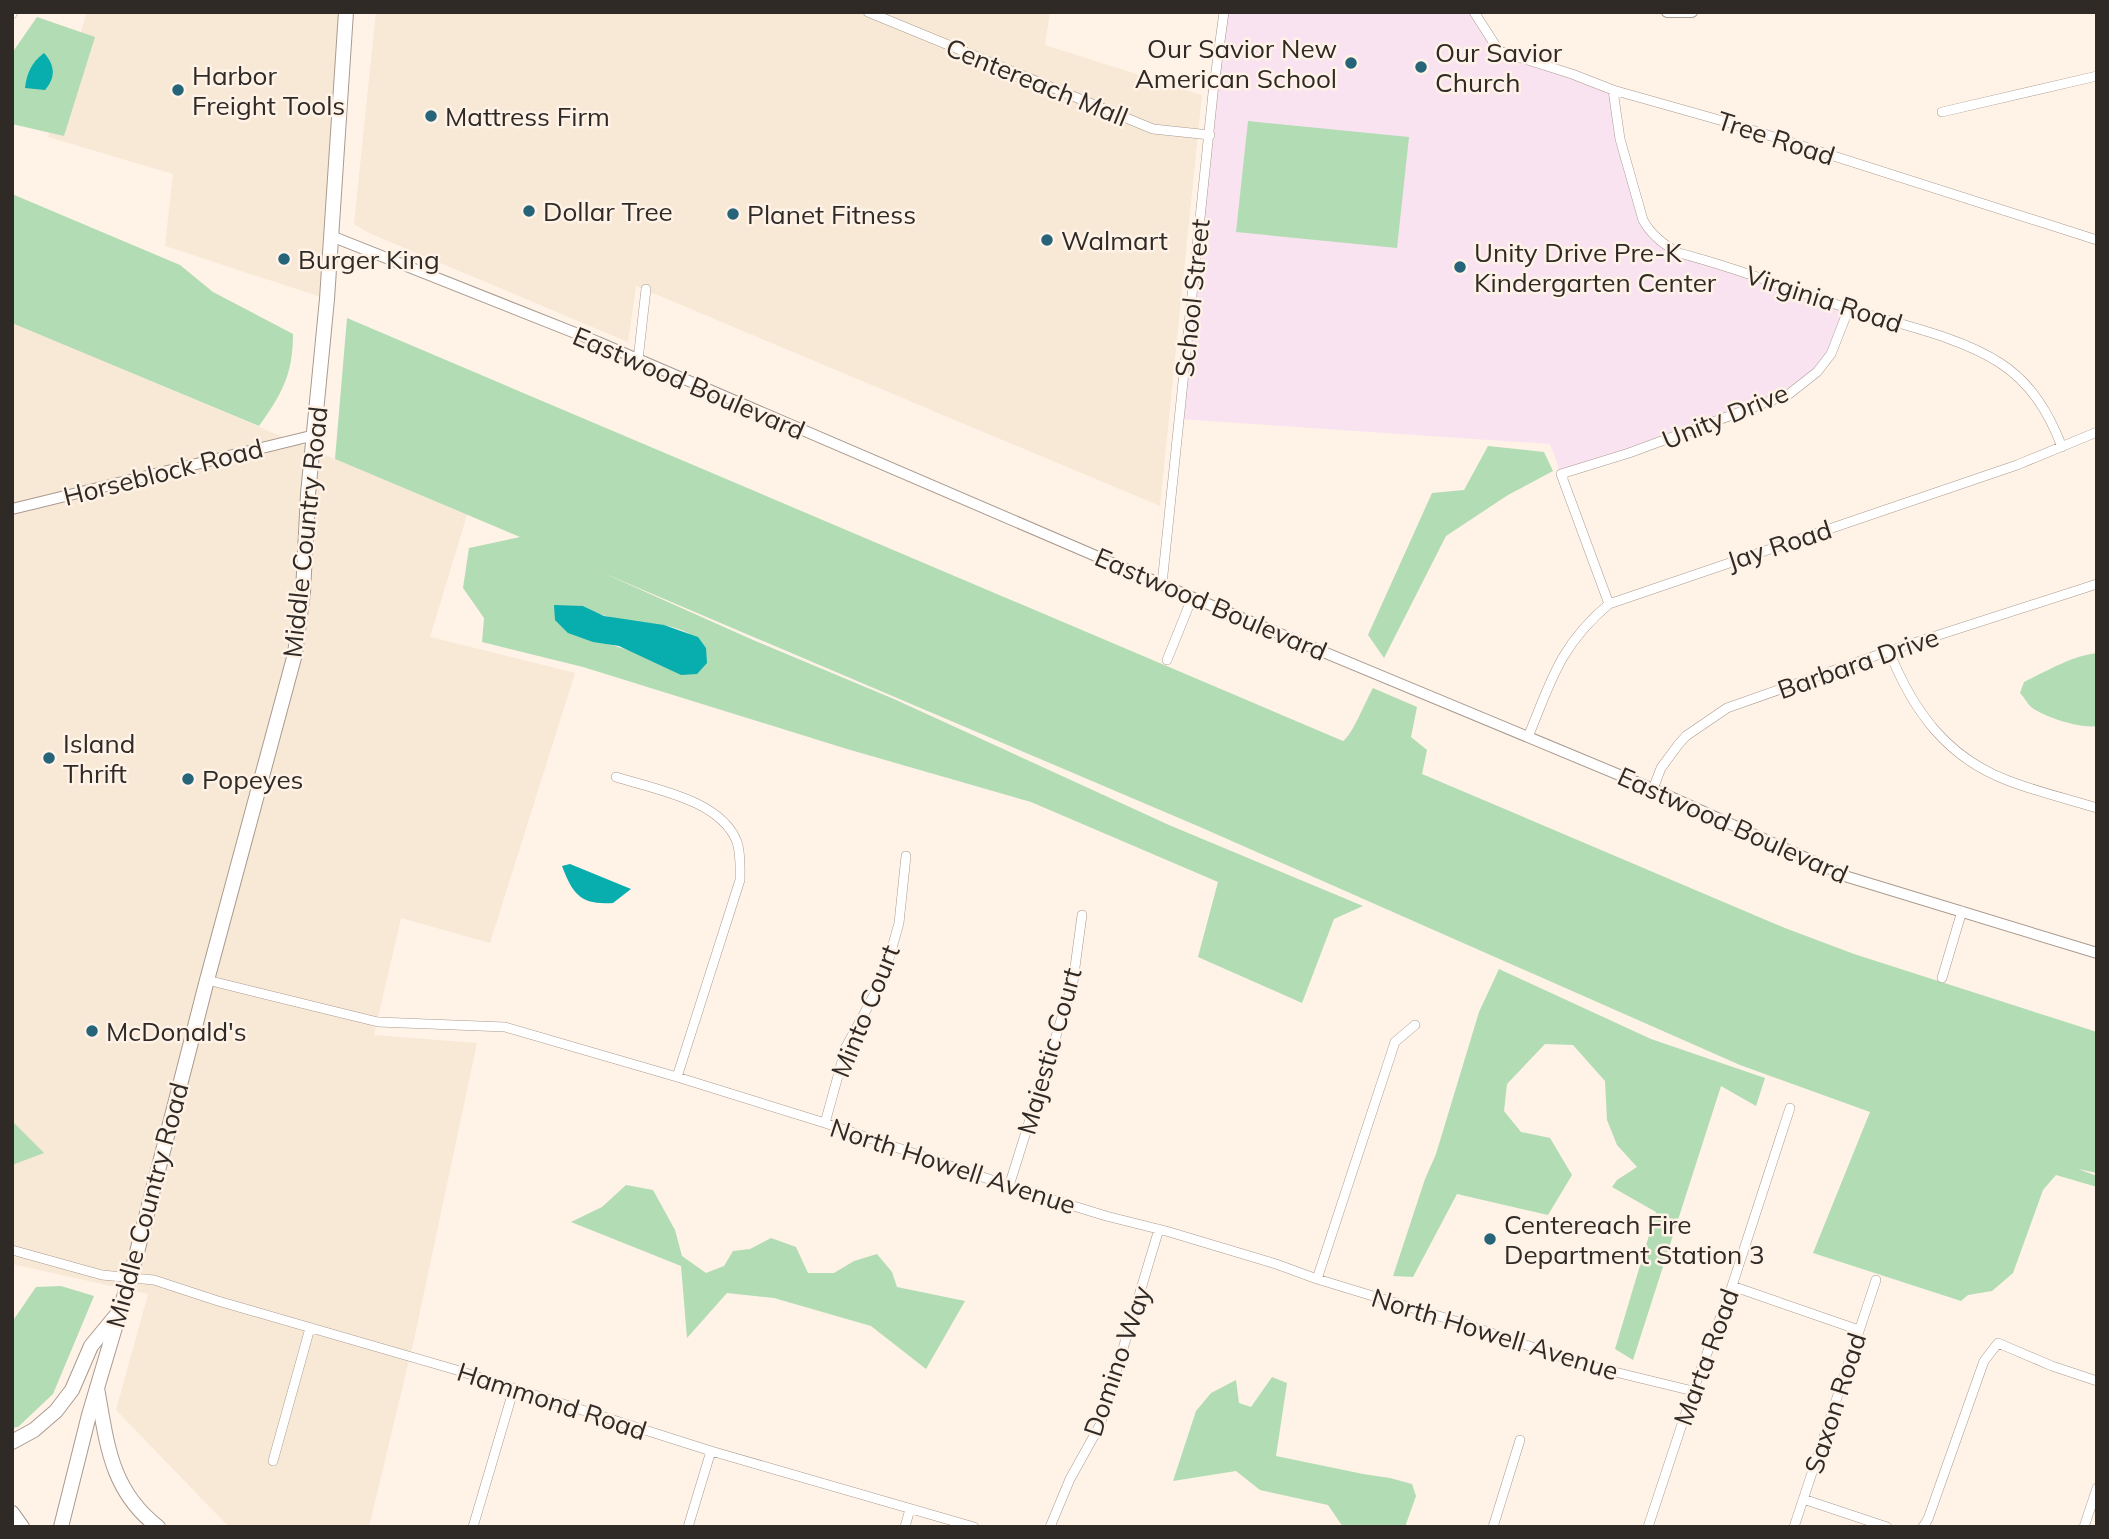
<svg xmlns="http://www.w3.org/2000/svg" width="2109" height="1539" font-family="Mulish,sans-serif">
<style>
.commercial{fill:#f8e8d6}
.education{fill:#fae3f0}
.green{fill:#b2dcb4;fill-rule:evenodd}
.water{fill:#08adad}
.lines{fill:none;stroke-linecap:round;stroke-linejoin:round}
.minor-casing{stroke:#a99a8e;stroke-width:10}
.tertiary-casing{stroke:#a99a8e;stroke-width:12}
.primary-casing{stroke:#a99a8e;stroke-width:16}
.trunk-casing{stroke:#a99a8e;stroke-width:16}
.minor{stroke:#fff;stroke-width:9}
.tertiary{stroke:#fff;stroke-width:10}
.primary{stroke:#fff;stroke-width:14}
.trunk{stroke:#fff;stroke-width:14}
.poi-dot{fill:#26647a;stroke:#fff2e7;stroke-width:2.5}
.labels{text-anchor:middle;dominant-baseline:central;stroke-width:5;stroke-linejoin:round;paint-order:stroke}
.poi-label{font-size:26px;fill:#302a26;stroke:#fff2e7;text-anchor:start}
.street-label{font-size:26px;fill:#302a26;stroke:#fff2e7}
</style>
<rect width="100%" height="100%" fill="#fff2e7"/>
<path class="commercial" d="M 87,12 L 340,12 L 327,299 L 165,246 L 173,174 L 48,137 Z
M 376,12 L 1050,12 L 1045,45 L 1202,95 L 1160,506 L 636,286 L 628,342 L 369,233 L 354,224 Z
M 12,322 L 467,515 L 430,637 L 575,673 L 490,943 L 401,918 L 374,1035 L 477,1043 L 415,1335 L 369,1527 L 229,1527 L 116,1410 L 148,1294 L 12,1264 Z"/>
<path class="education" d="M 1224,12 L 1474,12 L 1499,51 L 1613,90 L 1643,220 L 1666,246 L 1849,308 L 1831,354 L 1789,394 L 1561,474 L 1550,444 L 1179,419 Z"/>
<path class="green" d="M 37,17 L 95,37 L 64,136 L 12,124 L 12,53 Z
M 1248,121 L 1409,137 L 1397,248 L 1236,232 Z
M 12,194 L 180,265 L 213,292 L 293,334 C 293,374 282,394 259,426 L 12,323 Z
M 347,318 L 1343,741 C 1353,734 1365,702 1373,688 L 1417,707 L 1411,737 L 1427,750 L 1422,774 L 1785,928 L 1854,954 L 2097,1032 L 2097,1173 L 2078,1169 L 2097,1176 L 2097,1187 L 2056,1175 L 2043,1190 L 2013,1273 L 1992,1291 L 1968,1295 L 1961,1301 L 1813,1253 L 1870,1112 L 1740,1065 L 1200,827 L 601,572 L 753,640 L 894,699 L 1169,825 L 1363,906 L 1334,919 L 1302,1003 L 1198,957 L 1218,882 L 1031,802 L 847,749 L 583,667 L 482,642 L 484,618 L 463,588 L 469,548 L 520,537 L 335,459 ZM 583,606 C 590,609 596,613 603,615 C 636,627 683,617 706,648 L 681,675 L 635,652 L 608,644 Z
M 1488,446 L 1544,452 L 1553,471 L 1508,495 L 1446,536 L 1384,658 L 1368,635 L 1432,493 L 1464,490 Z
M 2097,653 L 2097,726 C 2081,729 2044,717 2031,707 C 2027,703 2024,697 2020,693 L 2024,682 C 2047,671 2071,656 2097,653 Z
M 1499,969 L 1651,1039 L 1765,1078 L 1756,1106 L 1721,1086 L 1633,1360 L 1615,1349 L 1656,1212 L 1612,1187 L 1617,1180 L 1637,1167 L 1617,1145 L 1607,1120 L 1605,1081 L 1573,1045 L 1545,1044 L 1507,1084 L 1504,1111 L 1521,1132 L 1550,1138 L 1572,1175 L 1548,1215 L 1457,1194 L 1413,1277 L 1393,1276 L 1425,1179 L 1436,1154 L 1479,1012 Z
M 12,1121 L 44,1153 L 12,1165 Z
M 626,1185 L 653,1190 L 675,1230 L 682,1256 L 706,1273 L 724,1266 L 733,1251 L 750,1249 L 771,1238 L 796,1247 L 808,1273 L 834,1273 L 854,1261 L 877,1254 L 892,1272 L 897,1287 L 965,1301 L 926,1369 L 871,1326 L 774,1298 L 727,1293 L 687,1338 L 681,1266 L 571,1222 L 602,1207 Z
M 61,1286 L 94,1296 L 53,1394 L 18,1427 L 12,1428 L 12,1322 L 36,1287 Z
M 1272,1377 L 1287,1383 L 1276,1456 L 1363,1474 L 1390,1478 L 1412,1484 L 1416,1496 L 1405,1527 L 1343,1527 L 1328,1505 L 1260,1490 L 1236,1471 L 1173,1481 L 1196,1411 L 1211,1393 L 1236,1380 L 1239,1403 L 1251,1407 Z"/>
<path class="water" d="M 44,53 C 55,65 56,77 45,90 L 25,88 C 27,73 31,63 44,53 Z
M 554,605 L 583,606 L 604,616 L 664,625 L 698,637 L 706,648 L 707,663 L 697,674 L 681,675 L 619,646 L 593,642 L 568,633 L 555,620 Z
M 570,864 L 631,889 L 613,903 C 581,905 573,895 562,866 Z"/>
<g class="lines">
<defs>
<path id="minor" d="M 868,12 L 1153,129 L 1210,135
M 1474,12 L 1499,51 L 1572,74 L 1613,90 L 1730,123 L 2097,240
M 12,14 L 13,12
M 1613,90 L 1620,139 L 1643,220 C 1651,235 1664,245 1679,253 C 1737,268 1793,290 1850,309 C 1897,324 1959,336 2000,363 C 2031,383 2049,413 2062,447
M 1942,112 L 2097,76
M 638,360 L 646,289
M 1162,584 L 1213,93 L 1224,12
M 1609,604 L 1561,474 L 1629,453 L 1789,394 L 1817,372 L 1831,354 L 1849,308
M 1889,651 C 1913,711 1947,758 2009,781 C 2038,792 2068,799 2097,808
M 1167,660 L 1192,598
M 1528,737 C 1551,681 1560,645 1609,604 L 2017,465 L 2097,432
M 616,777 C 654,789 721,800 737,842 C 741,854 740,867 740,880 L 677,1077
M 1653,789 L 1661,768 L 1678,745 L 1686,736 L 1727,708 L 1889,651 L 2097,584
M 1942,978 L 1962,911
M 207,980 L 378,1022 L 505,1027 L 677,1077 L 825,1123 L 1009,1186 L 1106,1216 L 1166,1231 L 1276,1264 L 1317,1279 L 1465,1324 L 1582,1364 L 1693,1391
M 825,1123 L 846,1047 L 872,999 L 887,966 L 899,923 L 906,856
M 1009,1186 L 1073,982 L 1082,915
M 12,1250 L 102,1275 L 154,1280 L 218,1301 L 453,1369 L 711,1451 L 974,1527
M 1317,1279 L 1395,1042 L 1415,1025
M 1732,1286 L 1859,1330
M 273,1461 L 310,1328
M 1803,1499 L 1887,1527
M 473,1527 L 514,1388
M 688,1527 L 711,1451
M 905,1527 L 910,1509
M 1050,1527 L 1070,1479 L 1100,1425 L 1159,1229
M 1493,1527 L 1520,1440
M 1648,1527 L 1693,1391 L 1732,1286 L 1790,1108
M 1794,1527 L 1876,1280
M 1923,1527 L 1928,1519 L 1984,1361 L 1998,1343 L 2052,1366 L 2097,1381
M 2084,1527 L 2097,1488"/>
<path id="tertiary" d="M 1667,12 L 1692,12
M 331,236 L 598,342 L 1196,599 L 1653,789 L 1848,877 L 2097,953
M 12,509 L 315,435"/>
<path id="primary" d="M 61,1527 L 89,1415 L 135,1260 L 207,980 L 295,654 L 303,592 L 308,494 L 327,299 L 346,12"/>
<path id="trunk" d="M 97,1388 C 107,1443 110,1490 158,1527
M 12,1442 L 34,1430 L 56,1411 L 72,1390 L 91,1346 L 119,1312
M 12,1513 L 22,1527"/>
</defs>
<use href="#minor" class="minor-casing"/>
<use href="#tertiary" class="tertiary-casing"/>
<use href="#primary" class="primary-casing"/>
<use href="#trunk" class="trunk-casing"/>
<use href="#minor" class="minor"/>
<use href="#tertiary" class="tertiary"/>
<use href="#primary" class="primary"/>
<use href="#trunk" class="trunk"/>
</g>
<g class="poi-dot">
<circle cx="1351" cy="63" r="7"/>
<circle cx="1421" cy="67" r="7"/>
<circle cx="178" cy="90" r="7"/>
<circle cx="431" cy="116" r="7"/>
<circle cx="529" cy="211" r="7"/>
<circle cx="733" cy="214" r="7"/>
<circle cx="1047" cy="240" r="7"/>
<circle cx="284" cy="259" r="7"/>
<circle cx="1460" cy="267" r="7"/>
<circle cx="49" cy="758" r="7"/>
<circle cx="188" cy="779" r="7"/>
<circle cx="92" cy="1031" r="7"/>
<circle cx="1490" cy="1239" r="7"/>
</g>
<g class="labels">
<g class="poi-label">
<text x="1337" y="48" text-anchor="end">Our Savior New<tspan x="1337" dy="30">American School</tspan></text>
<text x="1435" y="52">Our Savior<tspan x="1435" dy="30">Church</tspan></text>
<text x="192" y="75">Harbor<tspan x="192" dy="30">Freight Tools</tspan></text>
<text x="445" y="116">Mattress Firm</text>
<text x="543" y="211">Dollar Tree</text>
<text x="747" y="214">Planet Fitness</text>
<text x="1061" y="240">Walmart</text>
<text x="1474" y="252">Unity Drive Pre-K<tspan x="1474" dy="30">Kindergarten Center</tspan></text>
<text x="298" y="259">Burger King</text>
<text x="63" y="743">Island<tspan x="63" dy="30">Thrift</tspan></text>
<text x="202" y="779">Popeyes</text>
<text x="106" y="1031">McDonald's</text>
<text x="1504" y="1224">Centereach Fire<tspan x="1504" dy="30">Department Station 3</tspan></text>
</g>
<g class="street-label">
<text transform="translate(1037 82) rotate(22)">Centereach Mall</text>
<text transform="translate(1776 138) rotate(18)">Tree Road</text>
<text transform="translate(1192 298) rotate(-84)">School Street</text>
<text transform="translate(1824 299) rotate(18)">Virginia Road</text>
<text transform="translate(689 383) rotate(23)">Eastwood Boulevard</text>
<text transform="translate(1725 416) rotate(-22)">Unity Drive</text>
<text transform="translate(163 472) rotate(-14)">Horseblock Road</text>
<text transform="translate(305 532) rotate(-84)">Middle Country Road</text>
<text transform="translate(1779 545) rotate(-18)">Jay Road</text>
<text transform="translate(1211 604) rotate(23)">Eastwood Boulevard</text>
<text transform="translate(1858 663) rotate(-19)">Barbara Drive</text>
<text transform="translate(1733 825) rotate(24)">Eastwood Boulevard</text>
<text transform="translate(865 1011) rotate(-68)">Minto Court</text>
<text transform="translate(1049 1051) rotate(-74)">Majestic Court</text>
<text transform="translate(953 1166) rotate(18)">North Howell Avenue</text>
<text transform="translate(147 1205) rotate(-75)">Middle Country Road</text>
<text transform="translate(1495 1334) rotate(17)">North Howell Avenue</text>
<text transform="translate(1706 1357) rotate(-70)">Marta Road</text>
<text transform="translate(1117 1361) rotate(-71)">Domino Way</text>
<text transform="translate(552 1401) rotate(18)">Hammond Road</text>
<text transform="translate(1835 1403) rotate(-72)">Saxon Road</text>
</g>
</g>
<rect width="2109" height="1539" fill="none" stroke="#302a26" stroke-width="28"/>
</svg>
